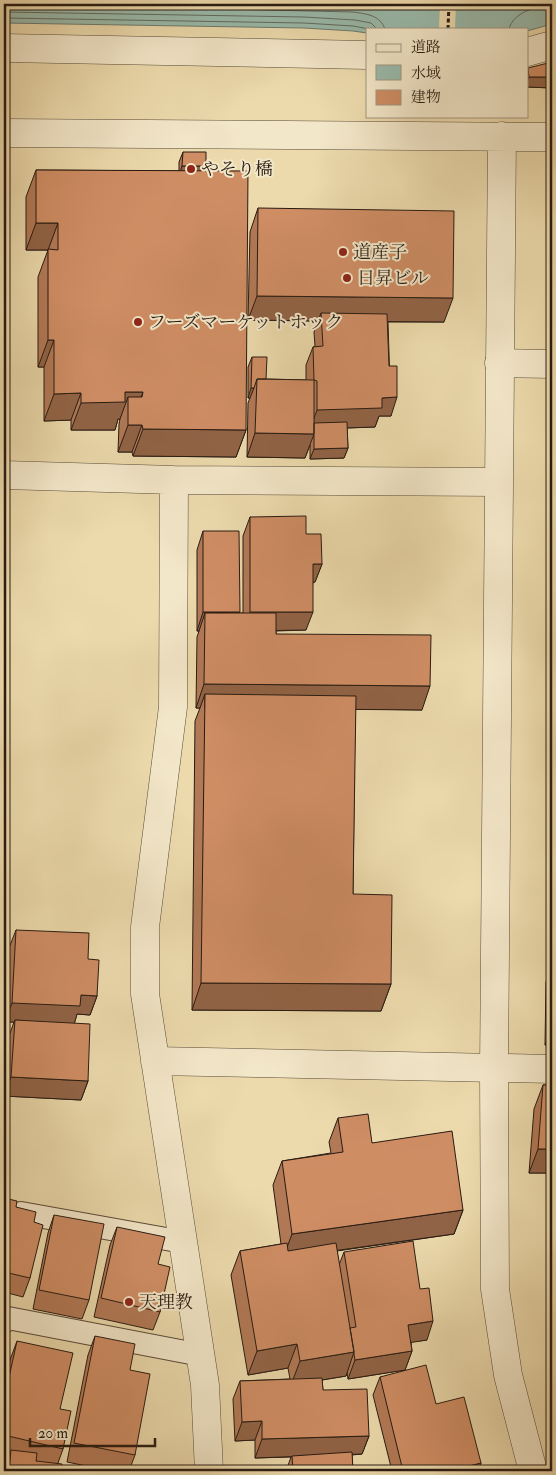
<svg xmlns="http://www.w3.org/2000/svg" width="556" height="1475" font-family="'IM FELL Double Pica','Noto Serif JP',serif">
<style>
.water{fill:#99baab;stroke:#6c7a6e}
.pier{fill:#ecdaac}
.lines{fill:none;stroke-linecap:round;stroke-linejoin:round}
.shore{stroke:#606a5e;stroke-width:1}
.service-casing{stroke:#594b38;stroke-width:24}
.pedestrian-casing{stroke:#594b38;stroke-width:29}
.minor-casing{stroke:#594b38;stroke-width:29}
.tertiary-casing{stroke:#594b38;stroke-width:29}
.path{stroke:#281b12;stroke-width:3;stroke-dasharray:4 2.5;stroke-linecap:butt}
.service{stroke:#f3e7c9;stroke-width:22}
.pedestrian{stroke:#f3e7c9;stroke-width:28}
.minor{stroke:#f3e7c9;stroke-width:28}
.tertiary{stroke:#f3e7c9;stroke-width:28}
.wall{fill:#b27956;stroke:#281b12}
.shaded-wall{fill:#916346;stroke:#281b12}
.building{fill:#cf8d64;stroke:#281b12}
.poi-dot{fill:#8f2418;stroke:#f3e7c9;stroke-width:2}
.labels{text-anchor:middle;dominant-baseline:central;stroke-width:4;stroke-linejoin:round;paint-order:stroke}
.poi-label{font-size:18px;fill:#281b12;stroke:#f3e7c9;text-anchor:start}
</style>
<rect width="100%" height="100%" fill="#ecdaac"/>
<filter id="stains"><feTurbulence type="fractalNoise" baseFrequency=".004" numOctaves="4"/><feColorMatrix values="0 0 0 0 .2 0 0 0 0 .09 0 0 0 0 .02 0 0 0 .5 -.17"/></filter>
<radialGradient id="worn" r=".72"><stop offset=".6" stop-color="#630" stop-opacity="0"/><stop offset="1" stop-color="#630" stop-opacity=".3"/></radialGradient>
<path class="water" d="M 4,4 L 552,4 L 552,24 L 527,31 L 527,29 L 367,29 L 367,33 L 353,31 L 304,28 L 4,23 Z"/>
<path class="pier" d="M 440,4 L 456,4 L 455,29 L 439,29 Z"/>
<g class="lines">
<path class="shore" d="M 4,4 L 353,12 C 367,14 380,15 385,29
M 4,12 L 304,17 L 355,20 L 371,23 L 377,29
M 4,18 L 304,23 L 353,26 L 369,29
M 509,29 C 513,12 537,6 552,5"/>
<defs>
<path id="service" d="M 21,1213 L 183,1242
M 4,1322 L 8,1318 L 201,1355"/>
<path id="pedestrian" d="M 4,48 L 367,55
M 527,52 L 552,45"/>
<path id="minor" d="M 499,363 L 552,364
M 4,475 L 174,480 L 498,482
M 174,480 L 173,707 L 145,927 L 145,994 L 205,1385 L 209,1471
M 155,1061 L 552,1069"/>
<path id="tertiary" d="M 4,133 L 552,137
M 502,136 L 494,1069 L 495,1289 L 508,1375 L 533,1471"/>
</defs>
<use href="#service" class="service-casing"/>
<use href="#pedestrian" class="pedestrian-casing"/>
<use href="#minor" class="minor-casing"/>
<use href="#tertiary" class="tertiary-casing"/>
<path class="path" d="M 448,29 L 449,4"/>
<use href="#service" class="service"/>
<use href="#pedestrian" class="pedestrian"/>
<use href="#minor" class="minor"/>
<use href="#tertiary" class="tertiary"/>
</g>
<path class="wall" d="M 528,68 L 552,88 L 527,87 L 527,70 Z
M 183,152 L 206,166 L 204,171 L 246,430 L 236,457 L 133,456 L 132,452 L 118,452 L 119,424 L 120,419 L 118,419 L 115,430 L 71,430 L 71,420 L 44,421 L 44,367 L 38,367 L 38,277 L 48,250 L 26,250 L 26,197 L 36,170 L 179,171 L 179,162 Z
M 258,208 L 444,322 L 388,322 L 391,416 L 379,416 L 375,427 L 347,428 L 348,448 L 344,458 L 310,459 L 310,445 L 305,458 L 247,457 L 248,403 L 250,398 L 248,398 L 248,367 L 252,357 L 266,379 L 306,380 L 306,365 L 313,347 L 315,346 L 314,332 L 318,321 L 248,320 L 250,232 Z
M 250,517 L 306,534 L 322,564 L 315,582 L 313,582 L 306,630 L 276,631 L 276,634 L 422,710 L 355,709 L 353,894 L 391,984 L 381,1011 L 192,1010 L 195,721 L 200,708 L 196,708 L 197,637 L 199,631 L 197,631 L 197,550 L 203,531 L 239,613 L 243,613 L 243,536 Z
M 552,897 L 552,1045 L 545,1045 L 546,982 L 549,974 L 547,974 L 547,910 Z
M 16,930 L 88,959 L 97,996 L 90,1015 L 77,1014 L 74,1024 L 88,1081 L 81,1100 L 4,1096 L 8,1039 L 14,1022 L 5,1022 L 9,948 Z
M 543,1085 L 552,1085 L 552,1173 L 529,1173 L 534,1109 Z
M 338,1118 L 463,1210 L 454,1234 L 337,1251 L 339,1265 L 344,1252 L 427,1340 L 411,1342 L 412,1351 L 405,1370 L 348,1379 L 347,1372 L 346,1376 L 322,1380 L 323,1390 L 369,1436 L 362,1454 L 352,1455 L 353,1471 L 286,1471 L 291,1457 L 255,1458 L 255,1440 L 235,1441 L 233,1399 L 240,1381 L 290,1379 L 288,1368 L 248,1375 L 231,1275 L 240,1251 L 281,1244 L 273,1185 L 282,1161 L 331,1153 L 329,1142 Z
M 4,1198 L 16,1207 L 34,1222 L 30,1278 L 23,1297 L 4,1292 Z
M 54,1215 L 89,1300 L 82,1319 L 33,1309 L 48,1233 Z
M 117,1227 L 158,1264 L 160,1312 L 153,1330 L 94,1317 L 110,1245 Z
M 95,1336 L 130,1370 L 135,1455 L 129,1471 L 78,1471 L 78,1469 L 106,1470 L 67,1462 L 88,1355 Z
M 17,1341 L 60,1409 L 63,1449 L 58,1463 L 62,1471 L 4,1471 L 8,1457 L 4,1455 L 4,1388 L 10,1360 Z
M 380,1377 L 436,1404 L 481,1463 L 478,1471 L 392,1471 L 373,1395 Z"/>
<path class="shaded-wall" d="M 529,77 L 552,77 L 552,88 L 527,87 L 527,81 Z
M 182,166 L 206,166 L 202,177 L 179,176 Z
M 36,223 L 58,223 L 48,250 L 26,250 Z
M 257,296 L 453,298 L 444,322 L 322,321 L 321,313 L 318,321 L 248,320 Z
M 48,340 L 54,340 L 44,367 L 38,367 Z
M 251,388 L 254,388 L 250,398 L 248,398 Z
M 125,392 L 143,392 L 133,419 L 128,397 L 120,419 L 118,419 L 115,430 L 71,430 L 81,403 Z
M 81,393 L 71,420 L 44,421 L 54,394 Z
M 397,397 L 391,416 L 379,416 L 375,427 L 310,429 L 317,410 L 382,398 Z
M 128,425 L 142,425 L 132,452 L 118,452 Z
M 143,429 L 246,430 L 236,457 L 133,456 Z
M 255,433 L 314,434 L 305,458 L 247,457 Z
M 348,448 L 344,458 L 310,459 L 314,449 Z
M 313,564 L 322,564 L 315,582 L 306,583 Z
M 203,612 L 240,612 L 205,613 L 199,631 L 197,631 Z
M 250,612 L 313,612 L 306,630 L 243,631 Z
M 204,684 L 430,686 L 422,710 L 205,708 L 205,694 L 200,708 L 196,708 Z
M 552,958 L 552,966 L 549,974 L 547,974 Z
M 201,983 L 391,984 L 381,1011 L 192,1010 Z
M 81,995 L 97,996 L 90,1015 L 77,1014 L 74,1025 L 15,1020 L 14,1022 L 5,1022 L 12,1003 Z
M 552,1026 L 552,1045 L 545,1045 Z
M 11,1077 L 88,1081 L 81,1100 L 4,1096 Z
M 538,1149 L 552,1149 L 552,1173 L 529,1173 Z
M 463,1210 L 454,1234 L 283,1258 L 292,1234 Z
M 433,1321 L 427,1340 L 401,1344 L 408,1325 Z
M 297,1344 L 288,1368 L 248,1375 L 257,1351 Z
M 412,1351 L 405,1370 L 348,1379 L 355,1360 Z
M 354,1352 L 346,1376 L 291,1385 L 300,1361 Z
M 262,1421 L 255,1440 L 235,1441 L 242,1422 Z
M 369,1436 L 362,1454 L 255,1458 L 262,1439 Z
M 481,1463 L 478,1471 L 449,1471 Z
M 426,1468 L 425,1471 L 411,1471 Z"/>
<path class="building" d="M 552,62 L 552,77 L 529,77 L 528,68 Z
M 183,152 L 206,152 L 206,166 L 182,166 Z
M 36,170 L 248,171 L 246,430 L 143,429 L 142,425 L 128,425 L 128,397 L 142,397 L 143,392 L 125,392 L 125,402 L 81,403 L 81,393 L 54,394 L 54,340 L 48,340 L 48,249 L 58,250 L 58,223 L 36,223 Z
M 258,208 L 454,211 L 453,298 L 257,296 Z
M 321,313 L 387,314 L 389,366 L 397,366 L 397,397 L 382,398 L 382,408 L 317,410 L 317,381 L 314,380 L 313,347 L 323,346 Z
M 252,357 L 267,357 L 266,379 L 257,379 L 254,388 L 251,388 Z
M 257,379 L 314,380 L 314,434 L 255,433 Z
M 347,422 L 348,448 L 314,449 L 314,423 Z
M 306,516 L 306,534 L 321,534 L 322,564 L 313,564 L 313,612 L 250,612 L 250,517 Z
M 203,531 L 239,531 L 240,612 L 203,612 Z
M 205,613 L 276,613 L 276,634 L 431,635 L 430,686 L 204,684 Z
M 205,694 L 356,696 L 353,894 L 392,895 L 391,984 L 201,983 Z
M 16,930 L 89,933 L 88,959 L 99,960 L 97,996 L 81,995 L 80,1006 L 12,1003 Z
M 15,1020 L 90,1024 L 88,1081 L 11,1077 Z
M 543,1085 L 552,1085 L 552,1149 L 538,1149 Z
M 368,1114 L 372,1143 L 452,1131 L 463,1210 L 292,1234 L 282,1161 L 343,1152 L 338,1118 Z
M 4,1198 L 17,1201 L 16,1207 L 36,1212 L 34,1222 L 43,1225 L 30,1278 L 4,1272 Z
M 54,1215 L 104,1224 L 89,1300 L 39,1290 Z
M 117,1227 L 165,1237 L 158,1264 L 170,1267 L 160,1312 L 101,1298 Z
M 413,1241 L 420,1289 L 429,1288 L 433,1321 L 408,1325 L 412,1351 L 355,1360 L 354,1354 L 354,1352 L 350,1328 L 356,1327 L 344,1252 Z
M 287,1243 L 288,1251 L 336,1243 L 354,1352 L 300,1361 L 297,1344 L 257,1351 L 240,1251 Z
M 95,1336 L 135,1344 L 130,1370 L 150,1374 L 135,1455 L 74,1443 Z
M 17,1341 L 73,1353 L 60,1409 L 71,1411 L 63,1449 L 4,1435 L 4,1400 Z
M 426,1365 L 436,1404 L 464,1397 L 481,1463 L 449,1471 L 427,1471 L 426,1468 L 411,1471 L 403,1471 L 380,1377 Z
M 322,1378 L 323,1390 L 367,1389 L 369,1436 L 262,1439 L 262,1421 L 242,1422 L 240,1381 Z
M 11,1450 L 37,1453 L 36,1461 L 62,1464 L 62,1471 L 13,1471 L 13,1469 L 9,1469 Z
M 352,1452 L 353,1471 L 293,1471 L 292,1456 Z
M 78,1469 L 128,1470 L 128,1471 L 78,1471 Z"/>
<g class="poi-dot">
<circle cx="191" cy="169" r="5"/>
<circle cx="343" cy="252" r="5"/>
<circle cx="347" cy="278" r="5"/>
<circle cx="138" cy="322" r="5"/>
<circle cx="129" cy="1302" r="5"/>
</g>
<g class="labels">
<g class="poi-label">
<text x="201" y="169">やそり橋</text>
<text x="353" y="252">道産子</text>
<text x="357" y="278">日昇ビル</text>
<text x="148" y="322">フーズマーケットホック</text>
<text x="139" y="1302">天理教</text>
</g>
</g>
<rect width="556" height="1475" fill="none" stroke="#ecdaac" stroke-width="20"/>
<rect x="5" y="5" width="546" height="1465" fill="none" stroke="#281b12" stroke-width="2.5"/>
<rect x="10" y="10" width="536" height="1455" fill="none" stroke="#281b12"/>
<rect x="366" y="28" width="162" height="90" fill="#f3e7c9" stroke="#a29580"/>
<rect x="376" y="44" width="25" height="8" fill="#f3e7c9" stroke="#a29580"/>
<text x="411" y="52" font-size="15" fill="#281b12">道路</text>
<rect x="376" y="65" width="25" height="15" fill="#99baab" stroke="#a29580"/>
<text x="411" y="78" font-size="15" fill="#281b12">水域</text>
<rect x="376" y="90" width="25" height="15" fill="#cf8d64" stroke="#a29580"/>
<text x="411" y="102" font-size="15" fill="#281b12">建物</text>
<path d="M30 1438v8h125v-8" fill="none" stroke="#281b12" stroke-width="2.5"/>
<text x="38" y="1438" font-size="15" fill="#281b12" stroke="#f3e7c9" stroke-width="4" paint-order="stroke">20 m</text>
<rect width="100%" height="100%" filter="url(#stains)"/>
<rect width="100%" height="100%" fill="url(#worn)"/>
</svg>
